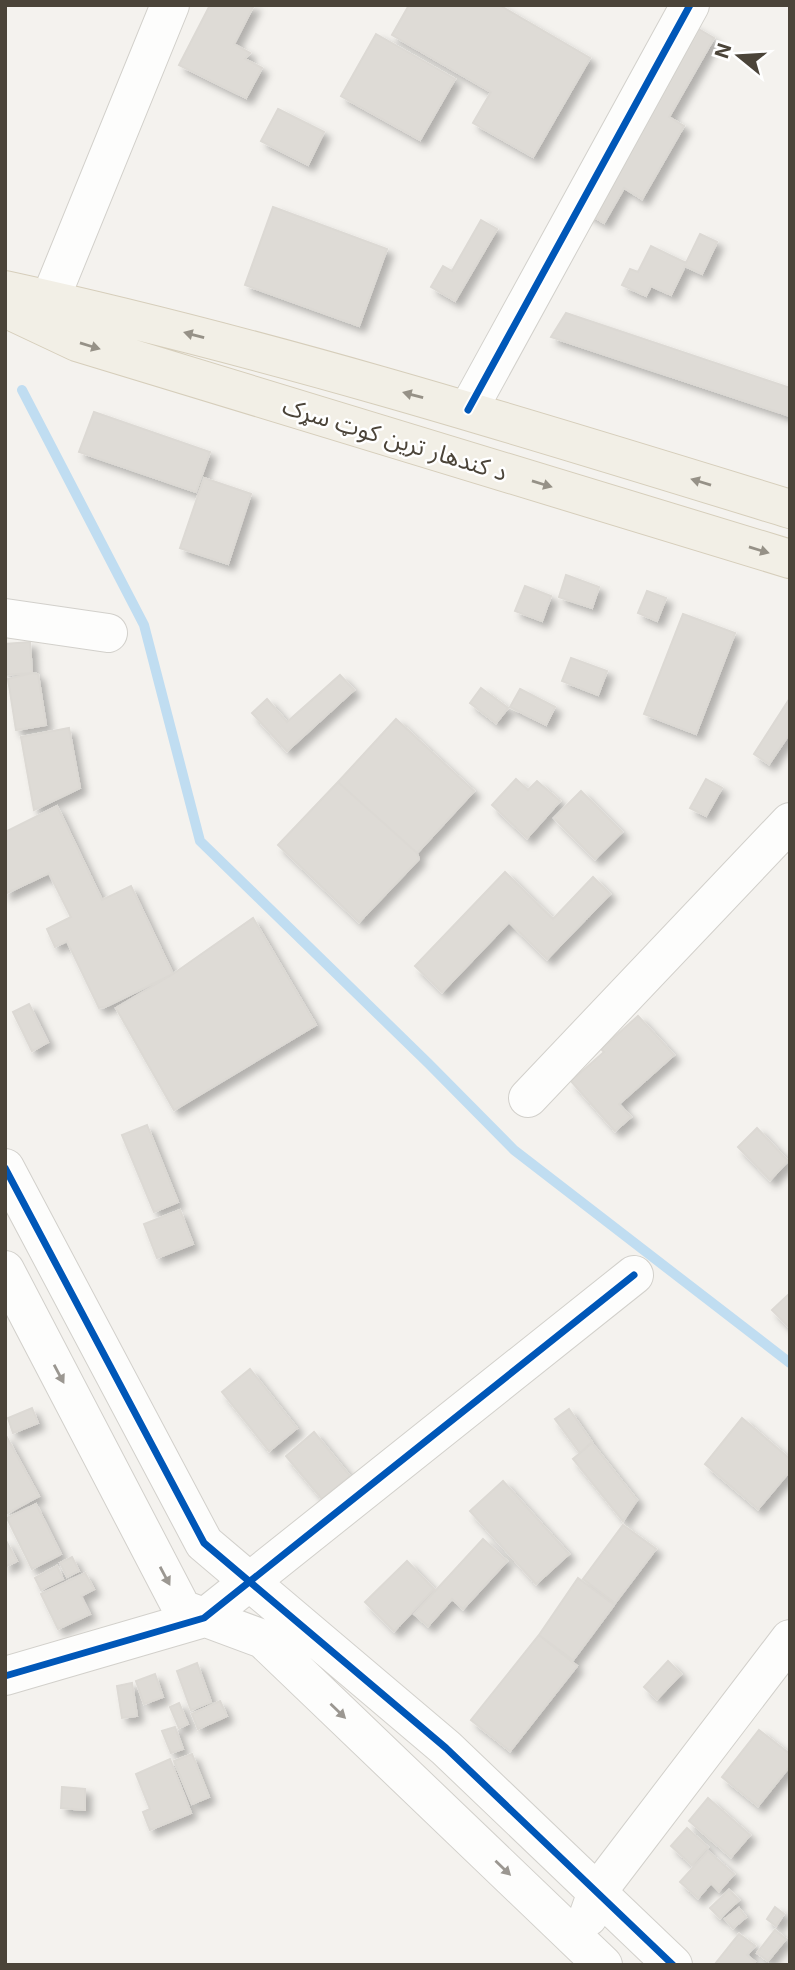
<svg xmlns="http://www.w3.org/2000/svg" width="795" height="1970" font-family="Inter,'Noto Sans Arabic',sans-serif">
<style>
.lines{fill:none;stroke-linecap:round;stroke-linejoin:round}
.stream{stroke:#c0ddf1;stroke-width:10}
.building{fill:#dedbd6;stroke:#dcd9d4;stroke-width:2;filter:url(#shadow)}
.street-casing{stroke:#d2d0cb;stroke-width:40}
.primary-casing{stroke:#d6cebb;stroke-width:40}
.street{stroke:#fdfdfc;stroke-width:38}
.primary{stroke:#f2efe6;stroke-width:38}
.cycleway-casing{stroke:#fff;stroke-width:11}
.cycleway{stroke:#0057b8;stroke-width:7}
.oneway{fill:#969187}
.oneway2{fill:#9b9791}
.labels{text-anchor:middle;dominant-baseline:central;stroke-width:5;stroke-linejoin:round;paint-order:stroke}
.street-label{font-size:24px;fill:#4b4439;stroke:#fff}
</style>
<defs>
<filter id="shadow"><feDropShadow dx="6" dy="6" stdDeviation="3.5" flood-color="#0004"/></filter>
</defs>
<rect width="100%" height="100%" fill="#f4f2ee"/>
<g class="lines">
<path class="stream" d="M 22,390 L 144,625 L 200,841 L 428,1063 L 514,1150 L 790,1363"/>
</g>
<path class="building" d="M 210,5 L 254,5 L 234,44 L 250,53 L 245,59 L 262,68 L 246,98 L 179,65 Z
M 409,5 L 499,5 L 590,58 L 533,157 L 473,123 L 491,92 L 392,35 Z
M 690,24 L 714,38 L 669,117 L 684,126 L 642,199 L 624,188 L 604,223 L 583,211 Z
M 376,34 L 455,79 L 420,140 L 341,96 Z
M 278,109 L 324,132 L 308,165 L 261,141 Z
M 273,207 L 387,249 L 359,326 L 245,285 Z
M 481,220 L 497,229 L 455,301 L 431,287 L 443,266 L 452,271 Z
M 700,234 L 717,242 L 702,274 L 685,266 L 671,295 L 651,286 L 646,296 L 622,285 L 630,269 L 638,272 L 651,246 L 686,263 Z
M 566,313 L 790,388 L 790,416 L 551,337 Z
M 94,412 L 210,452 L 196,492 L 79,452 Z
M 204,478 L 251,494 L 228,564 L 180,548 Z
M 566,575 L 599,587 L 592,608 L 559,597 Z
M 525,586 L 551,596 L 542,621 L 515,611 Z
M 647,591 L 666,598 L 657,621 L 638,613 Z
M 683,614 L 735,633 L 696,734 L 644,714 Z
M 30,642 L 32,673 L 5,675 L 5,644 Z
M 571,658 L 607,671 L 598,695 L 562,681 Z
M 32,673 L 38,674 L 46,725 L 16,730 L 8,679 Z
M 340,675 L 354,690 L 287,751 L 252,713 L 267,699 L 287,722 Z
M 481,688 L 508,708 L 496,723 L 470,703 Z
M 520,689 L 555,707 L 546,725 L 510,707 Z
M 790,698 L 790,733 L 769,764 L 754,754 Z
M 396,719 L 474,791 L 417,853 L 338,782 Z
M 69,728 L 80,788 L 34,810 L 21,737 Z
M 516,779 L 528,790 L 537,781 L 560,801 L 527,838 L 492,805 Z
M 706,779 L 722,788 L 706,816 L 690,808 Z
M 338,782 L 417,853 L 419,859 L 359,922 L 278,845 Z
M 581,791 L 622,832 L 595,859 L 554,818 Z
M 57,806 L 102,900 L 131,886 L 173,974 L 105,1007 L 99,1008 L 67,941 L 55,947 L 47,929 L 71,917 L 49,873 L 5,894 L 5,832 Z
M 505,872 L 553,919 L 593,877 L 610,894 L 547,959 L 509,922 L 442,992 L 415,966 Z
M 253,918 L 316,1025 L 174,1110 L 116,1008 L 173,974 Z
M 29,1004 L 48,1042 L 32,1051 L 13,1012 Z
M 638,1016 L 674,1055 L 619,1104 L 631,1117 L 615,1131 L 571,1081 L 604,1052 L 601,1049 Z
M 147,1125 L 178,1202 L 154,1212 L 122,1135 Z
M 757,1128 L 788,1161 L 770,1180 L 738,1147 Z
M 180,1210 L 193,1244 L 157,1258 L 144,1224 Z
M 790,1293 L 790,1328 L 772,1310 Z
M 250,1369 L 297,1428 L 269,1451 L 222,1392 Z
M 32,1408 L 38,1423 L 13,1433 L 8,1418 Z
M 569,1409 L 592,1442 L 580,1453 L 555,1419 Z
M 742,1418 L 790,1459 L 790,1471 L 758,1509 L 705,1464 Z
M 314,1432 L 350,1476 L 322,1499 L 286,1456 Z
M 5,1434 L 39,1496 L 6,1514 L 5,1513 Z
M 592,1443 L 637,1500 L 623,1521 L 573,1459 Z
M 503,1481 L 569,1554 L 536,1584 L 470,1511 Z
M 36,1504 L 61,1554 L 32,1569 L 7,1518 Z
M 623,1525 L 656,1549 L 615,1603 L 583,1579 Z
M 5,1539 L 17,1561 L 5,1567 Z
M 483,1539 L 507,1561 L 463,1609 L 452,1599 L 428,1626 L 414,1614 Z
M 72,1557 L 79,1571 L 67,1577 L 60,1563 Z
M 407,1561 L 434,1589 L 394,1631 L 365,1602 Z
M 57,1566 L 63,1579 L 41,1590 L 35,1578 Z
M 85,1573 L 94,1589 L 81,1596 L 90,1614 L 58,1629 L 41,1594 Z
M 578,1578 L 614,1605 L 573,1660 L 539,1635 Z
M 539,1635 L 577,1666 L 510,1751 L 471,1720 Z
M 668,1661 L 681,1674 L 657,1699 L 644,1687 Z
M 197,1663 L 211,1702 L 191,1710 L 177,1671 Z
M 155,1674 L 163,1697 L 144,1704 L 136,1681 Z
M 132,1683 L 137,1716 L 122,1718 L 117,1686 Z
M 220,1701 L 227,1716 L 198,1729 L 192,1714 Z
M 179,1703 L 188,1724 L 179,1728 L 170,1707 Z
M 175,1727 L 183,1749 L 171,1753 L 162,1731 Z
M 759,1730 L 790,1754 L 790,1766 L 758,1806 L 722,1777 Z
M 192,1754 L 209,1797 L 192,1804 L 174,1761 Z
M 170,1759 L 191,1813 L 150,1830 L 143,1812 L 150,1809 L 136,1774 Z
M 62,1787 L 85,1789 L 85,1810 L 61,1808 Z
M 708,1798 L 750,1835 L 731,1857 L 689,1821 Z
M 687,1828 L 708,1847 L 692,1865 L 671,1846 Z
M 708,1851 L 734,1874 L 719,1891 L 711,1883 L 698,1898 L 680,1882 Z
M 729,1890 L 739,1900 L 720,1918 L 710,1908 Z
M 775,1907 L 784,1914 L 776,1926 L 767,1919 Z
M 739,1908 L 746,1917 L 733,1928 L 725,1919 Z
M 775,1930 L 786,1939 L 768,1961 L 757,1953 Z
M 739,1934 L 755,1946 L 747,1955 L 755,1962 L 753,1965 L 715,1964 Z"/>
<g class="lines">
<defs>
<path id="street" d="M 40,324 L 170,5
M 468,410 L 690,5
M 5,618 L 108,633
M 528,1098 L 790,822
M 5,1168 L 204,1543 L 446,1748 L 673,1965
M 5,1270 L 182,1609 L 263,1639 L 603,1965
M 5,1676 L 204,1618 L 634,1275
M 588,1917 L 597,1892 L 790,1639"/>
<path id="primary" d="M 5,290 C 271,348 530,429 790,509
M 5,308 L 77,342 L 790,559"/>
</defs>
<use href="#street" class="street-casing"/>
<use href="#primary" class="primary-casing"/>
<use href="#street" class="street"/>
<use href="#primary" class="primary"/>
<defs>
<path id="cycleway" d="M 468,410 L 690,5
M 5,1168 L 204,1543 L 446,1748 L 673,1965
M 5,1676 L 204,1618 L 634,1275"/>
</defs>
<use href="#cycleway" class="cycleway-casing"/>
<use href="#cycleway" class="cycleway"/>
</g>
<defs><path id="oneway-solid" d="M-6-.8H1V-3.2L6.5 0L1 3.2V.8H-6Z" transform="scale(1.75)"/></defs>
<g class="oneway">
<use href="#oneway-solid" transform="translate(194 335) rotate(-165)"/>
<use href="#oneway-solid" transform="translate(90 346) rotate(17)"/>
<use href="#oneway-solid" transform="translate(413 395) rotate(-165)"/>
<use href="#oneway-solid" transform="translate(701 482) rotate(-163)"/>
<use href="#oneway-solid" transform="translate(542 484) rotate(17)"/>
<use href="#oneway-solid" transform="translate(759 550) rotate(17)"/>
</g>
<g class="oneway2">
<use href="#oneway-solid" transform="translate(59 1374) rotate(62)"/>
<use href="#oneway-solid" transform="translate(165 1576) rotate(62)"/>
<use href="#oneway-solid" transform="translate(338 1711) rotate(44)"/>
<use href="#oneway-solid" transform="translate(503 1868) rotate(44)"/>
</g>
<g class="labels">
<g class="street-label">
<text transform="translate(395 439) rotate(17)">د کندهار ترين کوټ سړک</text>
</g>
</g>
<rect width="795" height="1970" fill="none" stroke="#4b4439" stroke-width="14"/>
<g transform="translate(739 56) rotate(288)" stroke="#ffffff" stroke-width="5" paint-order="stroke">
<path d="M0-5L12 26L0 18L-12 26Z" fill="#4b4439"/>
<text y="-10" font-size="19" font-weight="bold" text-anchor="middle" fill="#4b4439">N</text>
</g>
</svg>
